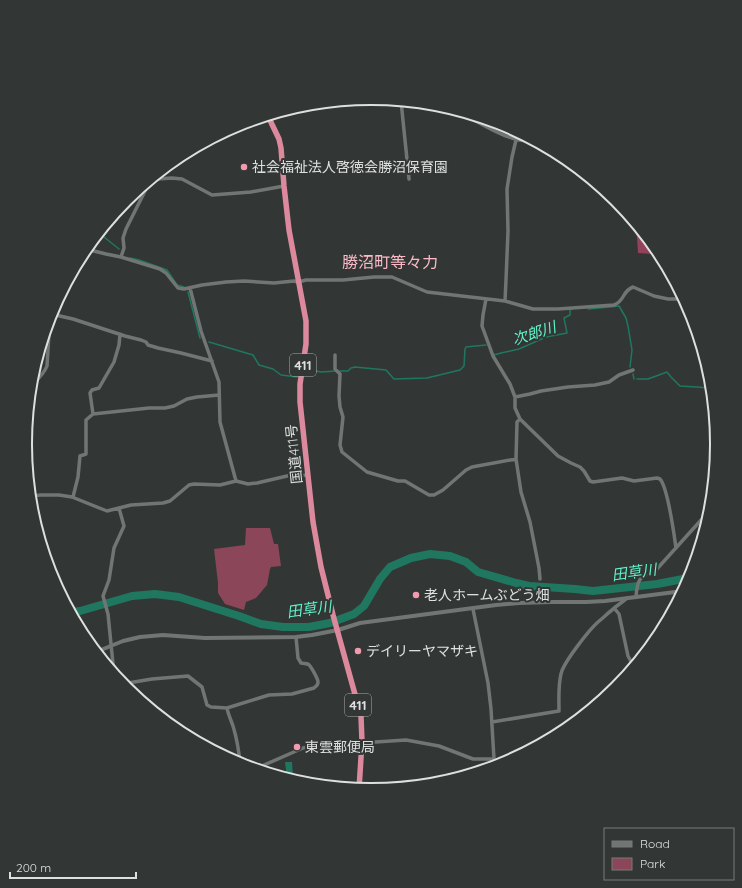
<svg xmlns="http://www.w3.org/2000/svg" width="742" height="888" font-family="Quicksand,'Noto Sans JP',sans-serif">
<style>
.green{fill:#8c4659}
.forest{fill:#924259}
.water{fill:#207760}
.lines{fill:none;stroke-linecap:round;stroke-linejoin:round}
.stream{stroke:#207760;stroke-width:1.5}
.river{stroke:#207760;stroke-width:8}
.minor{stroke:#717674;stroke-width:3.5}
.tertiary{stroke:#717674;stroke-width:4}
.trunk{stroke:#dc899e;stroke-width:5.5}
.poi-dot{fill:#f29ab0;stroke:#323735;stroke-width:1.5}
.labels{text-anchor:middle;dominant-baseline:central;stroke-width:4;stroke-linejoin:round;paint-order:stroke}
.shield{fill:#323735;stroke:#aaadac;stroke-width:1}
.shield-label{font-size:13px;font-weight:bold;fill:#dee0df}
.poi-label{font-size:14px;fill:#dee0df;stroke:#323735;text-anchor:start}
.street-label{font-size:14px;fill:#dee0df;stroke:#323735}
.water-label{font-size:15px;font-style:italic;fill:#60f5cb;stroke:#323735}
.quarter-label{font-size:16px;fill:#fcb9c8;stroke:#323735}
.rim{fill:none;stroke:#dee0df;stroke-width:2}
</style>
<rect width="100%" height="100%" fill="#323735"/>
<path class="green" d="M 246,528 L 270,528 L 274,544 L 278,544 L 281,566 L 271,567 L 270,569 L 267,585 L 256,598 L 246,602 L 244,610 L 225,604 L 218,593 L 218,583 L 214,549 L 245,545 Z"/>
<path class="forest" d="M 636,224 L 654,247 L 653,254 L 638,253 L 637,237 L 634,225 Z"/>
<path class="water" d="M 285,762 L 292,762 L 293,777 L 287,778 Z"/>
<g class="lines">
<path class="stream" d="M 99,233 L 119,249
M 130,258 L 139,260 L 167,270 L 177,285 L 184,287
M 188,292 L 200,338
M 588,309 L 610,307 L 619,306 L 626,318 L 628,326 L 632,350 L 630,367
M 209,342 L 253,355 L 259,365 L 273,369 L 281,375 L 297,377 L 299,369
M 494,354 L 494,355 L 501,353 L 519,349 L 546,337 L 567,333 L 564,318 L 570,315 L 570,310 L 572,309
M 306,369 L 321,372 L 336,371
M 340,371 L 348,371 L 351,368 L 355,367 L 386,370 L 394,379 L 427,378 L 460,370 L 464,366 L 465,349 L 466,347 L 486,345
M 633,374 L 634,379
M 637,379 L 648,379 L 667,372 L 671,377 L 680,386 L 712,388"/>
<path class="river" d="M 71,612 L 80,611 L 132,596 L 155,594 L 179,597 L 239,616 L 261,624 L 283,627 L 309,627 L 330,623 L 354,614 L 364,606 L 380,579 L 390,567 L 411,558 L 430,554 L 450,556 L 466,562 L 478,572 L 516,583 L 529,586 L 575,589 L 593,591 L 657,584 L 683,579 L 691,576"/>
<path class="minor" d="M 401,101 L 409,179
M 464,112 L 468,117 C 487,127 512,143 534,141
M 612,196 C 616,203 621,212 628,215
M 86,249 L 106,254 L 121,257 L 160,269 L 166,273 L 178,288 L 184,289 L 202,285 L 226,282 L 244,281 L 274,283 L 294,281 L 298,282 L 306,280 L 343,280 L 374,277 L 392,277 L 427,292 L 505,301 L 533,309 L 558,309 L 614,305 C 625,301 622,291 633,287 L 654,296 L 668,299 L 684,299
M 121,257 L 124,248 L 123,238 L 126,229 L 148,185 L 157,179 L 172,178 L 182,179 L 212,195 L 251,192 L 284,186
M 190,288 L 201,331 L 219,382 L 220,422 L 236,481
M 486,299 L 483,315 L 482,326 L 493,356 L 510,384 L 515,397 L 515,408 L 520,419 L 558,456 L 571,463 L 580,467 L 584,471 L 590,481 L 593,482 L 622,478 L 634,481 L 657,478 L 660,479 C 668,488 674,534 676,548
M 505,301 L 506,280 L 508,231 L 507,189 L 512,157 L 516,140
M 51,314 L 73,319 L 125,336 L 141,340 L 146,342 L 148,345 L 158,348 L 181,353 L 212,361
M 335,355 L 335,369 L 340,374 L 339,396 L 340,407 L 343,417 L 340,445 L 342,452 L 367,472 L 398,481 L 405,481 L 429,495 L 434,495 L 443,490 L 466,470 L 472,467 L 516,459
M 31,386 C 37,380 44,374 47,366 L 50,318 L 59,296
M 515,397 L 530,394 L 541,391 L 568,387 L 595,385 L 609,382 L 619,375 L 633,370
M 93,414 L 149,408 L 165,408 L 174,406 L 187,399 L 197,397 L 219,395
M 520,419 L 517,422 L 516,459 L 521,492 L 530,522 L 539,568 L 540,579
M 30,496 L 41,495 L 59,495 L 72,497 L 107,511 L 119,508 L 124,526 L 114,548 L 109,580 L 103,596 L 108,614 L 114,674
M 73,497 L 78,477 L 80,456 L 86,454 L 86,420 L 93,414 L 90,393 L 92,390 L 99,388 L 114,362 L 119,345 L 120,334
M 119,508 L 131,505 L 163,503 L 170,501 L 189,485 L 194,484 L 220,485 L 236,481 L 248,484 L 257,483 L 287,476 L 308,475
M 636,597 C 637,579 640,576 656,570 L 711,509
M 614,608 L 619,614 L 628,656 L 634,667
M 473,609 L 488,683 L 491,709 L 494,759 L 495,766
M 122,684 L 152,679 L 188,676 L 202,687 L 207,705 L 211,707 L 227,708 C 228,714 231,720 233,726 C 237,739 239,751 240,764
M 227,708 L 269,695 L 292,694 L 314,688 C 316,686 318,686 318,682 C 318,679 311,666 308,664 C 307,664 302,663 301,663 L 298,658 L 296,637
M 492,722 L 559,711 C 559,699 558,686 561,674 C 563,663 589,630 598,622 C 603,618 608,613 612,610 C 617,605 622,603 627,598
M 180,732 L 183,731 L 184,734
M 255,769 L 303,748 L 315,746 L 406,740 L 439,746 L 473,759 L 494,759"/>
<path class="tertiary" d="M 96,652 L 123,641 L 140,637 L 163,635 L 205,638 L 296,637 L 312,635 L 338,630 L 360,623 L 496,605 L 519,603 L 551,602 L 586,602 L 605,601 L 683,591"/>
<path class="trunk" d="M 268,116 L 279,139 L 281,148 L 284,186 L 289,230 L 306,321 L 306,344 L 300,384 L 300,402 L 313,522 L 321,567 L 333,615 L 361,716 L 362,742 L 359,789"/>
</g>
<g class="poi-dot">
<circle cx="244" cy="167" r="4"/>
<circle cx="416" cy="595" r="4"/>
<circle cx="358" cy="651" r="4"/>
<circle cx="297" cy="747" r="4"/>
</g>
<g class="labels">
<g class="shield">
<rect x="290" y="354" width="26" height="22" rx="3"/>
<rect x="345" y="694" width="26" height="22" rx="3"/>
</g>
<g class="shield-label">
<text x="303" y="365">411</text>
<text x="358" y="705">411</text>
</g>
<g class="poi-label">
<text x="252" y="167">社会福祉法人啓徳会勝沼保育園</text>
<text x="424" y="595">老人ホームぶどう畑</text>
<text x="366" y="651">デイリーヤマザキ</text>
<text x="305" y="747">東雲郵便局</text>
</g>
<g class="street-label">
<text transform="translate(294 454) rotate(-96)">国道411号</text>
</g>
<g class="water-label">
<text transform="translate(534 333) rotate(-18)">次郎川</text>
<text transform="translate(634 572) rotate(-8)">田草川</text>
<text transform="translate(309 609) rotate(-8)">田草川</text>
</g>
<g class="quarter-label">
<text x="390" y="262">勝沼町等々力</text>
</g>
</g>
<path d="M0 0H742V888H0ZM32 444a339 339 0 1 1 678 0a339 339 0 1 1-678 0Z" fill="#323735" fill-rule="evenodd"/>
<path class="rim" d="M32 444a339 339 0 1 1 678 0a339 339 0 1 1-678 0Z"/>
<rect x="604" y="828" width="130" height="52" fill="#323735" stroke="#777b79"/>
<rect x="612" y="841" width="20" height="6" fill="#717674" stroke="#777b79"/>
<text x="640" y="848" font-size="12" fill="#dee0df">Road</text>
<rect x="612" y="858" width="20" height="12" fill="#8c4659" stroke="#777b79"/>
<text x="640" y="868" font-size="12" fill="#dee0df">Park</text>
<path d="M10 872v6h126v-6" fill="none" stroke="#dee0df" stroke-width="2"/>
<text x="16" y="872" font-size="12" fill="#dee0df" stroke="#323735" stroke-width="3" paint-order="stroke">200 m</text>
</svg>
